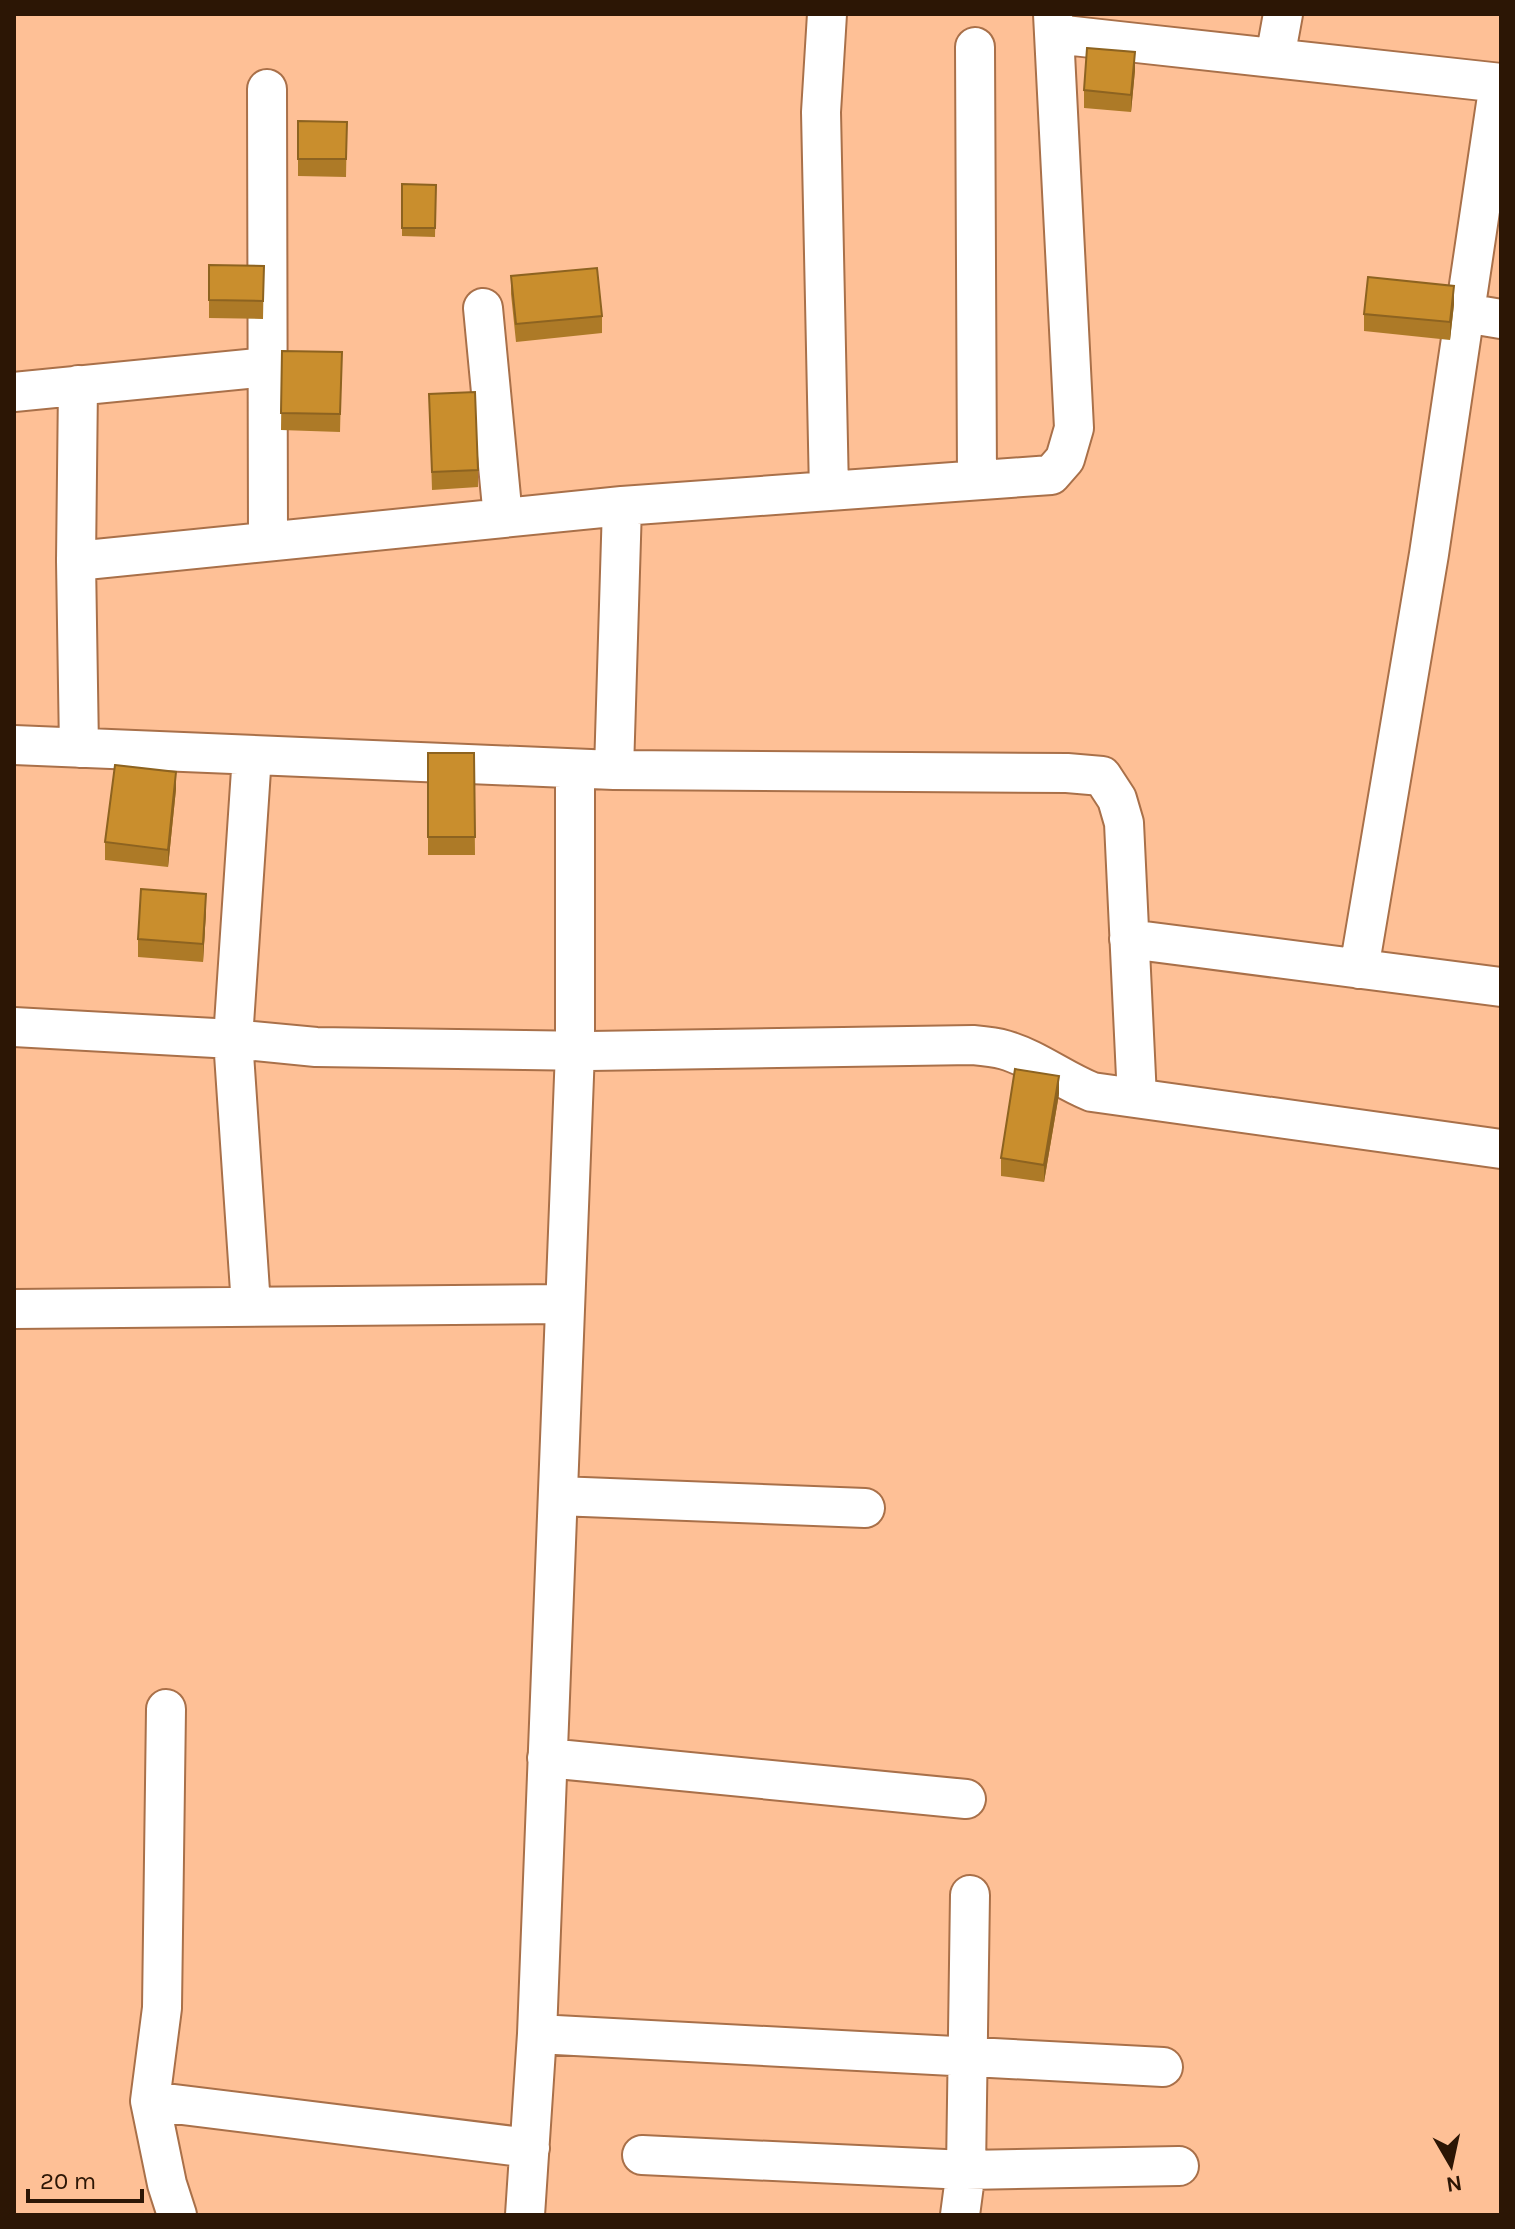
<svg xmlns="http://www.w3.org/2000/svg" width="1515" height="2229" font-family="Karla,sans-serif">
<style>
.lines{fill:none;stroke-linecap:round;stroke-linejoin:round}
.minor-casing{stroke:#a97049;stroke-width:42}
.minor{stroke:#fff;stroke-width:38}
.wall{fill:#ad7a27}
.shaded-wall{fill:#8d6320}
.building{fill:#c98e2d;stroke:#8d6320;stroke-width:2}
</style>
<rect width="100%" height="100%" fill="#fec096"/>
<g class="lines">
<defs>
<path id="minor" d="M 827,14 L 821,112 L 829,491
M 1055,34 L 1501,83
M 975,47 L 977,480
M 1275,58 L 1283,14
M 267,89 L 268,541
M 483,308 L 503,518
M 1465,313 L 1501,319
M 78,385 L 76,561 L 79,748
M 14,392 L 267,367
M 76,561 L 622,506 L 1051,475 L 1065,459 L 1074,428 L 1053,14
M 14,745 L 614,770 L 1067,773 L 1102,776 L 1117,799 L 1124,823 L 1137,1098
M 614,770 L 622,506
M 1129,939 L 1501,987
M 1359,969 L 1429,554 L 1499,83
M 14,1027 L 233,1039 L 316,1047 L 590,1051 L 973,1045 C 984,1046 995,1047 1005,1050 C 1036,1059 1062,1080 1092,1092 L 1501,1149
M 251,1306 L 233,1039 L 252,755
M 14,1309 L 565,1304
M 558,1496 L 865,1508
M 166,1709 L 162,2008 L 150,2101 L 167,2184 L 177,2215
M 547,1758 L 966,1799
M 537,2034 L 1163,2067
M 150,2101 L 530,2148
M 642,2155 L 966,2170 L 1179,2166
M 525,2215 L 537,2034 L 575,1051 L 575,769
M 960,2215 L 966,2170 L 970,1895"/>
</defs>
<use href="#minor" class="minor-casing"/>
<use href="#minor" class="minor"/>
</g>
<path class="wall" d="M 1135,70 L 1131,112 L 1084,108 L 1084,90 Z
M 298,121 L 347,122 L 346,177 L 298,176 Z
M 402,184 L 436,185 L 435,237 L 402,236 Z
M 209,265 L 264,266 L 263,319 L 209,318 Z
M 511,276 L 602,316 L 602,333 L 516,342 L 511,294 Z
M 1454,304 L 1450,340 L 1364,331 L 1364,314 Z
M 282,351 L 342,352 L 340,432 L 281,430 Z
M 429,394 L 478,470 L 478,487 L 432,490 Z
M 428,753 L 474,753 L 475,855 L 428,855 Z
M 176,789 L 168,867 L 105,860 L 105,842 Z
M 206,911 L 203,962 L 138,957 L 138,939 Z
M 1059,1094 L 1044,1182 L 1001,1176 L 1001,1158 Z"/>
<path class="shaded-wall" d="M 1135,52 L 1135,70 L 1131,112 L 1131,95 Z
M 1454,286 L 1454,304 L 1450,340 L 1450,322 Z
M 176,772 L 176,789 L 168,867 L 168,850 Z
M 206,894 L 206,911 L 203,962 L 203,944 Z
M 1059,1076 L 1059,1094 L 1044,1182 L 1044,1165 Z"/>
<path class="building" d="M 1087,48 L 1135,52 L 1131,95 L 1084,90 Z
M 298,121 L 347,122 L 346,159 L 298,159 Z
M 402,184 L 436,185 L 435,228 L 402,228 Z
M 209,265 L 264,266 L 263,301 L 209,300 Z
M 597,268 L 602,316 L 516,324 L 511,276 Z
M 1368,277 L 1454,286 L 1450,322 L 1364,314 Z
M 282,351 L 342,352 L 340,414 L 281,413 Z
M 475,392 L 478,470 L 432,472 L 429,394 Z
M 428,753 L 474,753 L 475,837 L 428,837 Z
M 115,765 L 176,772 L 168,850 L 105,842 Z
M 141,889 L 206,894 L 203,944 L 138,939 Z
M 1015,1069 L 1059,1076 L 1044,1165 L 1001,1158 Z"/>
<rect width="1515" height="2229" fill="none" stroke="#2c1605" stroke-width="32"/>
<g transform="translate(1451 2165) rotate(171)" stroke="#fec096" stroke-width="6" paint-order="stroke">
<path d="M0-6L14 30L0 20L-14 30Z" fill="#2c1605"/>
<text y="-12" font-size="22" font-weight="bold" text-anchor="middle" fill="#2c1605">N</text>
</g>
<path d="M28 2189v12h114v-12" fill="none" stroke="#2c1605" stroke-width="4"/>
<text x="40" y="2189" font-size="24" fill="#2c1605" stroke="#fec096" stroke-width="6" paint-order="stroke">20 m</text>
</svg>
